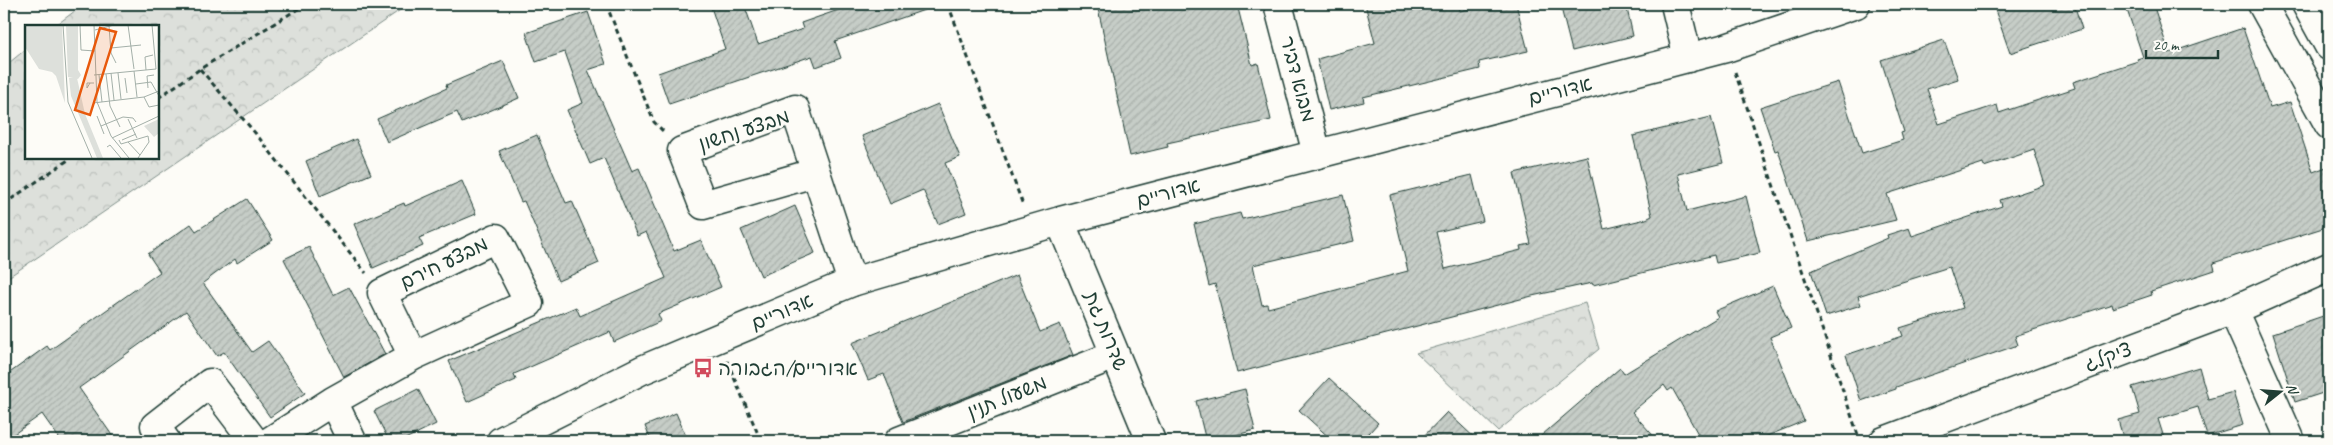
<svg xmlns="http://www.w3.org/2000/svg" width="2333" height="445" font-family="Caveat,'Playpen Sans Hebrew',sans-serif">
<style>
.park{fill:url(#park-crowns);stroke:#7e8e88}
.building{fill:url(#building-hatch);stroke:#1f3d34}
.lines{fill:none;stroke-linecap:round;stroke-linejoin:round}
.minor-casing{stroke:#1f3d34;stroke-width:31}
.tertiary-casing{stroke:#1f3d34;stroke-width:31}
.path{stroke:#1f3d34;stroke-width:3;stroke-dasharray:5 4;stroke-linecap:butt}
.minor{stroke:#fdfcf7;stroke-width:28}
.tertiary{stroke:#fdfcf7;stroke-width:28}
.labels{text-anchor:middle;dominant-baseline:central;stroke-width:5;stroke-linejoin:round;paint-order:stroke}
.street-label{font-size:20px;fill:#1f3d34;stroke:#fdfcf7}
.poi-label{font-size:20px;fill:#1f3d34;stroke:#fdfcf7;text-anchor:start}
.inset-road{fill:none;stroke:#a4b0a9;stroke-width:1}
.view{fill:#e8590c;fill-opacity:0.15;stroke:#e8590c;stroke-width:2.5}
.inset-edge{fill:none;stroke:#1f3d34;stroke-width:2.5}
</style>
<defs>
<pattern id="park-crowns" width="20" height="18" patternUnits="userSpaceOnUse" patternTransform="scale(1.25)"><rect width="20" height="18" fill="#dde0db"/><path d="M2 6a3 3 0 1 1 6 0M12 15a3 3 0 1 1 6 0" fill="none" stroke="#bdc1bd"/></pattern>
<pattern id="building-hatch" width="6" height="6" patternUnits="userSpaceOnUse" patternTransform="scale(1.25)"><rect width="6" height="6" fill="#c6cdc7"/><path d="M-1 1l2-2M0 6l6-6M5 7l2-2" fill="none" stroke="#aab1ac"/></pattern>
</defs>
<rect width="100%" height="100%" fill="#fdfcf7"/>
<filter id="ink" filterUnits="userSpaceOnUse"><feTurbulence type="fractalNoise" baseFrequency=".02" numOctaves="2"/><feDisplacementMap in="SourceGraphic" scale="10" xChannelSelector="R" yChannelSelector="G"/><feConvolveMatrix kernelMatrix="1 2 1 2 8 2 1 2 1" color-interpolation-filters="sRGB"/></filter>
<g filter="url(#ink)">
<path class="park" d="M 84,4 L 409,4 L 4,280 L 4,67 L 26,49 L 26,158 L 158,158 L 158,26 L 55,26 Z
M 1585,303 L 1599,349 L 1498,431 L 1416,353 Z"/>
<path class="building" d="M 710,4 L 744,4 L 758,44 L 803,29 L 801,23 L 847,7 L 846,4 L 933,4 L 933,7 L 835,41 L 841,58 L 816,67 L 812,56 L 669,104 L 658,73 L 725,49 Z
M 1097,4 L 1188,4 L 1189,9 L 1211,4 L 1237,4 L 1252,65 L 1258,63 L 1271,120 L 1167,143 L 1168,147 L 1130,156 Z
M 1365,4 L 1459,4 L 1460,11 L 1490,4 L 1516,4 L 1528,51 L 1479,62 L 1480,69 L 1363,97 L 1364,102 L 1329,110 L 1317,59 L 1375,43 Z
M 1560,4 L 1626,4 L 1633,36 L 1572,51 Z
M 2013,4 L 2074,4 L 2082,29 L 2010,53 L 1995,10 Z
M 2125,4 L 2153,4 L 2169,53 L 2243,28 L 2270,108 L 2290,102 L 2313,172 L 2329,166 L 2329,226 L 2213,263 L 2215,270 L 2151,291 L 2152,295 L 2113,308 L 2112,304 L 2015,336 L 2018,345 L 1896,387 L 1896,389 L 1861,401 L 1846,355 L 1903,336 L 1900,328 L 1963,308 L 1950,269 L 1949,267 L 1858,296 L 1861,305 L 1826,316 L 1811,271 L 1888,238 L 1887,235 L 1909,228 L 1912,236 L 2002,206 L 2000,200 L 2045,185 L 2034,150 L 1984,167 L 1983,163 L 1887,194 L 1896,220 L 1808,241 L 1778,150 L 1775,151 L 1760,107 L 1838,82 L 1862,153 L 1903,140 L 1901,133 L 1904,132 L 1881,60 L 1944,40 L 1958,79 L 1927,89 L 1939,124 L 1997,105 L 1999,113 L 2075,88 L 2073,82 L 2138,61 L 2137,59 L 2143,57 Z
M 588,12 L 606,64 L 588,70 L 632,171 L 639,168 L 674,251 L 701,240 L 721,287 L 658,314 L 661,321 L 614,342 L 610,332 L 514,374 L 516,380 L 467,402 L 449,361 L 576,307 L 580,316 L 666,278 L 646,232 L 637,236 L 604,158 L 590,164 L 567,110 L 583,103 L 565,52 L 536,62 L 526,33 Z
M 503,61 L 519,98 L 462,123 L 457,112 L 387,142 L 377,119 L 447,88 L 446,85 Z
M 938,104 L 960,157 L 945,163 L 966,213 L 938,224 L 923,190 L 890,204 L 862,136 Z
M 1711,117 L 1723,163 L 1678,174 L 1687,211 L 1746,196 L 1760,253 L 1716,263 L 1714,255 L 1593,285 L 1592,283 L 1532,296 L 1237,373 L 1215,284 L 1209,286 L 1194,224 L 1240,213 L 1242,219 L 1343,195 L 1354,241 L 1253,265 L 1262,305 L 1267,304 L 1268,308 L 1408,271 L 1390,195 L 1472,175 L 1483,221 L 1436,232 L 1445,269 L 1521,250 L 1520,246 L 1531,244 L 1514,173 L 1587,156 L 1604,229 L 1646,219 L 1652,216 L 1633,136 Z
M 537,135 L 566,203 L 572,201 L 599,263 L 558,281 L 524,201 L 521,202 L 499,151 Z
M 356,139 L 371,174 L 320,196 L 306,161 Z
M 462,181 L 476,214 L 419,238 L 423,246 L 373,268 L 354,224 L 404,203 L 405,206 Z
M 247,199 L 273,240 L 237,263 L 235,259 L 203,283 L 252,352 L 268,341 L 305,393 L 270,417 L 224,352 L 217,356 L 186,311 L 79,388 L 116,441 L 61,441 L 42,414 L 4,441 L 4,377 L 47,346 L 50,350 L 160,272 L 148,254 L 191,224 L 196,231 Z
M 795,206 L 815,253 L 761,276 L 741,230 Z
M 309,247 L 333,295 L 349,287 L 385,354 L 344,377 L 284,259 Z
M 1017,275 L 1040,332 L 1060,324 L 1073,355 L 903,422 L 884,374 L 868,380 L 852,343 Z
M 1773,286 L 1791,328 L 1770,337 L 1804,421 L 1755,441 L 1702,441 L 1672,388 L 1668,391 L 1664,385 L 1632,412 L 1658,441 L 1535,441 L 1620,368 L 1624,374 L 1718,317 L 1715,311 Z
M 2329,314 L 2329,391 L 2295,402 L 2273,333 Z
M 2199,367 L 2208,399 L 2233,392 L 2243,425 L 2207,436 L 2198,407 L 2158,419 L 2165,441 L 2124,441 L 2118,420 L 2140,414 L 2132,387 Z
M 1329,378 L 1378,423 L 1362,441 L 1333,441 L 1299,410 Z
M 418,389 L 436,424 L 401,441 L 389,441 L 374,411 Z
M 1245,389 L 1255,430 L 1225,438 L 1225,441 L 1206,441 L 1196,401 Z
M 1447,412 L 1478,441 L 1419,441 Z
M 676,413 L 688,441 L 651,441 L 645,426 Z
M 955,435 L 958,441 L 941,441 Z"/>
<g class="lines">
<defs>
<path id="minor" d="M 1278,4 L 1317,154
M 1675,4 L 1688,58
M 814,173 L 703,205 L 682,151 L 795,109 L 852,282
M 2233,310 L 2291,441
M 333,401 L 352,441
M 166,441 L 155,426 L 210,383 L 254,441
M 270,441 L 333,401 L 413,356 L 529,303 L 496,238 L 382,293 L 413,356
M 899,441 L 1115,355
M 1884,441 L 2233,310 L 2329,267"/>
<path id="tertiary" d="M 2262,4 L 2329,125
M 2306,4 L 2329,46
M 1060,221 L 1151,441
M 501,441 L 642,370 L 852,282 L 1060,221 L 1726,48 L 1856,4"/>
</defs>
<use href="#minor" class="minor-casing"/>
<use href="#tertiary" class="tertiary-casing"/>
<path class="path" d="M 606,4 L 654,122 L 664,132
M 948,4 L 1023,205
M 200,69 L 256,134 L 366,273
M 1735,72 L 1858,435
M 158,98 L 200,69 L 306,4
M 4,204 L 71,158
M 727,361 L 761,441"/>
<use href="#minor" class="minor"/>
<use href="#tertiary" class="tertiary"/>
</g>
</g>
<defs>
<symbol id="bus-bare" viewBox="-9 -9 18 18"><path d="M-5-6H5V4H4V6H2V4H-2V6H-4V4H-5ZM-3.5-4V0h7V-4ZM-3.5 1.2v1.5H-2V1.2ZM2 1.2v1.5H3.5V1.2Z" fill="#d1495b" stroke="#fdfcf7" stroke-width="2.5" paint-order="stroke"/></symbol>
</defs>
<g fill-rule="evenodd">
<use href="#bus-bare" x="689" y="354" width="28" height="28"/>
</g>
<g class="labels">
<g class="street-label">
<text transform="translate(1298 79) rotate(75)">מבוא דביר</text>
<text transform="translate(1560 91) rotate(-14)">אדוריים</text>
<text transform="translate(744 130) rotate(-18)">מבצע נחשון</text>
<text transform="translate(1168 193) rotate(-15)">אדוריים</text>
<text transform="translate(444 263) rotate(-26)">מבצע חירם</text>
<text transform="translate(782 312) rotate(-23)">אדוריים</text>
<text transform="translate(1106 331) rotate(68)">שדרות גת</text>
<text transform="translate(2108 357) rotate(-21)">ציקלג</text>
<text transform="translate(1007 397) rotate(-22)">משעול תנין</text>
</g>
<g class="poi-label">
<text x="718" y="368">אדוריים/הגבורה</text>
</g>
</g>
<g transform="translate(25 25)">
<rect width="134" height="134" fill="#fdfcf7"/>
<path d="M 0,0 L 37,0 L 40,78 L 31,51 L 27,47 L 14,44 L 0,22 ZM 41,0 L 53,0 L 53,45 L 56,50 L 53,54 L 43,52 Z" fill="#dde0db"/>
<path d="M 44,53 L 52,53 L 60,89 L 78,133 L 72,133 L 46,71 ZM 134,94 L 134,108 L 129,112 L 119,101 Z" fill="#dde0db"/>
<path class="inset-road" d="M 38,0 L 43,77 L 67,133M 55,0 L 56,25 L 70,26M 69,0 L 72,77 L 86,111 L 104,133M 103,0 L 109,44M 127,0 L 131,44M 84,1 L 86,28 L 91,38M 70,5 L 89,0M 86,23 L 116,20M 121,45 L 120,32 L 128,30M 109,46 L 112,72M 86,48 L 89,75M 93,48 L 96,74M 81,49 L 85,81 L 95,102M 69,50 L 131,44M 74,50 L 77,77M 100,53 L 102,68M 65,58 L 62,63 L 62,58 L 69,58M 111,59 L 126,57 L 134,71M 123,63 L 122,51 L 129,50M 119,72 L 124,82 L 134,80M 68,78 L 119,72 L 134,66M 72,91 L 79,109M 103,94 L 112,113M 76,101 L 98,92 L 108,93 L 111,97M 87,113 L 134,91M 94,115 L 96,119 L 123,111 L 124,117 L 113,133M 97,115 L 111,109M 103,117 L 115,130M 82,122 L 85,120 L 96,133"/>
<path class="view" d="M 75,3 L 91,7 L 65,90 L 50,85 Z"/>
<rect width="134" height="134" class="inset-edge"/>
</g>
<rect width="2333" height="445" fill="none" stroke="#fdfcf7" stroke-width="20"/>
<rect x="10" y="10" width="2313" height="425" fill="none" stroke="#1f3d34" stroke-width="2" filter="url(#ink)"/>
<g transform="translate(2280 392) rotate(73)" stroke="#fdfcf7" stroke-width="4" paint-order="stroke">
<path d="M0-4L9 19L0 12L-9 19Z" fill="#1f3d34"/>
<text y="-8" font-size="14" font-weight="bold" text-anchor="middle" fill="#1f3d34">N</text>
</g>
<path d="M2146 50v8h72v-8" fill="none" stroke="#1f3d34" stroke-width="2.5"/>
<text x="2153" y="50" font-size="15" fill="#1f3d34" stroke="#fdfcf7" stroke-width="4" paint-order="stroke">20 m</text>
</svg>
